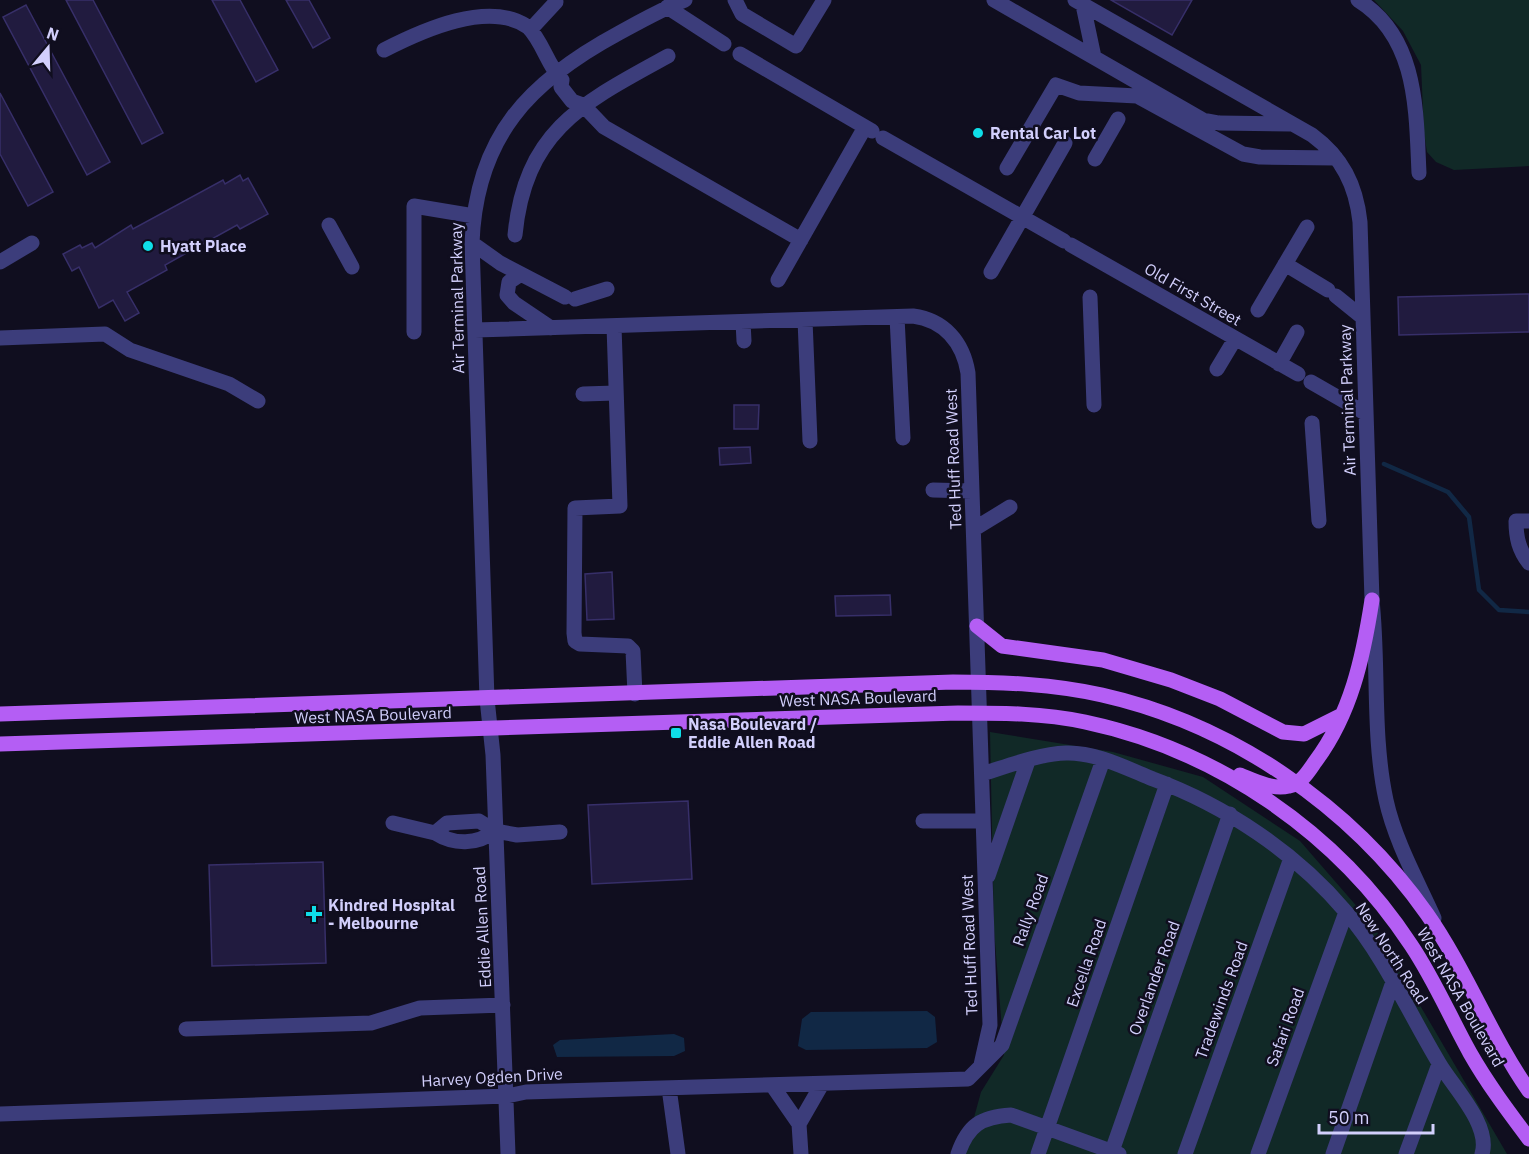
<svg xmlns="http://www.w3.org/2000/svg" width="1529" height="1154" font-family="'IBM Plex Sans',sans-serif">
<style>
.green{fill:#112927}
.water{fill:#112845}
.lines{fill:none;stroke-linecap:round;stroke-linejoin:round}
.stream{stroke:#112845;stroke-width:4.5}
.building{fill:#211b3f;stroke:#372f69;stroke-width:1.5}
.minor{stroke:#3c3d7b;stroke-width:15}
.major{stroke:#b45ef4;stroke-width:15}
.poi-dot{fill:#0fdee8;stroke:#100e1f;stroke-width:2}
.labels{text-anchor:middle;dominant-baseline:central;stroke-width:5;stroke-linejoin:round;paint-order:stroke}
.poi-label{font-size:16px;font-weight:bold;fill:#d2cffc;stroke:#100e1f;text-anchor:start}
.street-label{font-size:16px;fill:#d2cffc;stroke:#100e1f}
</style>
<rect width="100%" height="100%" fill="#100e1f"/>
<path class="green" d="M 1374,0 L 1529,0 L 1529,166 L 1454,170 L 1436,162 L 1427,152 L 1424,133 L 1421,65 L 1403,31 Z
M 990,732 L 1113,752 L 1203,777 L 1300,841 L 1373,925 L 1507,1154 L 964,1154 L 981,1092 L 1004,1055 L 994,929 Z"/>
<path class="water" d="M 927,1011 L 935,1017 L 937,1042 L 927,1048 L 806,1050 L 798,1046 L 802,1019 L 811,1012 Z
M 674,1034 L 684,1038 L 685,1051 L 674,1056 L 557,1057 L 553,1045 L 560,1040 Z"/>
<g class="lines">
<path class="stream" d="M 1384,464 L 1448,492 L 1469,517 L 1479,590 L 1499,610 L 1529,612"/>
</g>
<path class="building" d="M 66,0 L 93,0 L 163,133 L 142,144 Z
M 212,0 L 240,0 L 278,70 L 256,82 Z
M 286,0 L 309,0 L 330,38 L 313,48 Z
M 1111,0 L 1192,0 L 1172,35 Z
M 26,5 L 110,162 L 87,175 L 3,17 Z
M 0,93 L 53,192 L 28,206 L 0,154 Z
M 240,175 L 243,181 L 248,178 L 268,214 L 240,229 L 237,225 L 165,265 L 167,270 L 127,292 L 139,313 L 125,321 L 113,300 L 99,308 L 79,267 L 72,271 L 63,254 L 80,245 L 82,248 L 92,243 L 95,248 L 131,225 L 133,229 L 223,180 L 225,184 Z
M 1529,294 L 1529,332 L 1399,335 L 1398,297 Z
M 734,405 L 759,405 L 758,429 L 734,429 Z
M 750,447 L 751,463 L 720,465 L 719,448 Z
M 612,572 L 614,619 L 587,620 L 585,574 Z
M 890,595 L 891,615 L 836,616 L 835,596 Z
M 688,801 L 692,879 L 592,884 L 588,805 Z
M 323,862 L 326,963 L 212,966 L 209,865 Z"/>
<g class="lines">
<path class="minor" d="M 735,0 L 742,14 L 796,46 L 824,0
M 994,0 L 1203,120 L 1219,123 L 1291,124
M 1075,0 L 1312,135 C 1342,157 1356,185 1360,222 L 1372,600 C 1379,666 1372,735 1386,800 C 1395,841 1417,880 1434,918
M 1358,0 C 1418,37 1416,111 1419,173
M 1083,5 L 1094,57
M 667,7 L 724,44
M 531,29 L 556,2
M 384,50 C 423,30 489,0 528,27 C 542,41 547,63 560,78
M 740,54 L 872,131
M 562,80 L 561,87 L 572,101 L 583,105 L 604,127 L 801,240
M 883,138 L 1064,241
M 1095,159 L 1118,119
M 1007,168 L 1056,85 L 1079,93 L 1137,96 L 1243,154 L 1260,157 L 1336,158
M 329,225 L 352,267
M 515,235 C 525,130 584,102 668,56
M 472,243 L 500,263 L 565,297
M 1071,245 L 1298,374
M 0,262 L 32,243
M 1285,264 L 1328,290
M 991,272 L 1065,143
M 521,274 L 509,282 L 507,295 L 514,303 L 551,328
M 778,280 L 865,127
M 1336,296 L 1362,317
M 1090,297 L 1094,405
M 575,299 L 607,289
M 1258,310 L 1307,227
M 897,317 L 903,438
M 805,320 L 810,441
M 743,322 L 744,341
M 614,326 L 620,506 L 575,508 L 574,633 L 575,641 L 580,644 L 628,646 L 633,651 L 635,694
M 475,330 L 913,316 C 944,320 963,342 968,373 L 990,1025 L 981,1065
M 414,332 L 414,206 L 474,216
M 0,338 L 105,334 L 130,350 L 229,384 L 258,401
M 1279,364 L 1297,332
M 1217,369 L 1235,339
M 1311,382 L 1365,413
M 583,394 L 616,393
M 1312,423 L 1319,521
M 933,490 L 972,491
M 1529,521 L 1516,521 C 1516,538 1519,550 1529,563
M 974,529 L 1010,507
M 982,774 C 1008,766 1038,754 1066,753 C 1095,752 1126,768 1153,779 C 1226,806 1295,852 1346,912 C 1384,956 1409,1013 1439,1063 C 1453,1087 1491,1125 1482,1154
M 923,821 L 983,821
M 393,823 L 435,833
M 495,831 C 477,845 454,845 435,833 L 447,823 L 479,821 L 495,831 L 517,835 L 560,832
M 988,876 L 1028,761
M 186,1029 L 371,1023 L 420,1008 L 503,1005
M 772,1085 L 799,1124 L 822,1084
M 669,1088 L 678,1154
M 0,1114 L 507,1096 L 526,1092 L 968,1079 L 1002,1045 L 1103,760
M 799,1124 L 801,1154
M 508,1154 L 493,755 L 487,699 L 472,243 C 476,136 530,81 619,33 C 641,21 662,9 685,0
M 958,1154 C 968,1125 981,1117 1011,1115 L 1119,1154
M 1038,1154 L 1167,784
M 1111,1154 L 1230,814
M 1185,1154 L 1291,858
M 1258,1154 L 1346,912
M 1333,1154 L 1393,982
M 1406,1154 L 1439,1064"/>
<path class="major" d="M 977,626 L 1002,646 L 1103,660 L 1171,680 L 1220,699 L 1283,732 L 1304,734 L 1342,715
M 0,714 L 953,682 C 1003,682 1053,684 1102,695 C 1231,724 1351,806 1427,914 C 1466,970 1490,1035 1529,1091
M 0,744 L 958,713 C 1001,713 1043,713 1085,722 C 1217,750 1337,832 1411,945 C 1434,979 1450,1017 1470,1053 C 1487,1083 1508,1111 1529,1139
M 1240,775 C 1255,781 1272,790 1289,786 C 1301,784 1308,772 1315,762 C 1351,714 1363,658 1372,600"/>
</g>
<g class="poi-dot">
<circle cx="978" cy="133" r="6"/>
<circle cx="148" cy="246" r="6"/>
<rect x="670" y="727" width="12" height="12" rx="3"/>
<path d="M311 905h6v6h6v6h-6v6h-6v-6h-6v-6h6z"/>
</g>
<g class="labels">
<g class="poi-label">
<text x="990" y="133">Rental Car Lot</text>
<text x="160" y="246">Hyatt Place</text>
<text x="688" y="724">Nasa Boulevard /<tspan x="688" dy="18">Eddie Allen Road</tspan></text>
<text x="328" y="905">Kindred Hospital<tspan x="328" dy="18">- Melbourne</tspan></text>
</g>
<g class="street-label">
<text transform="translate(1193 294) rotate(30)">Old First Street</text>
<text transform="translate(457 298) rotate(-91)">Air Terminal Parkway</text>
<text transform="translate(1347 400) rotate(-92)">Air Terminal Parkway</text>
<text transform="translate(953 459) rotate(-92)">Ted Huff Road West</text>
<text transform="translate(858 698) rotate(-2)">West NASA Boulevard</text>
<text transform="translate(373 715) rotate(-2)">West NASA Boulevard</text>
<text transform="translate(1030 910) rotate(-70)">Rally Road</text>
<text transform="translate(482 927) rotate(-93)">Eddie Allen Road</text>
<text transform="translate(969 945) rotate(-92)">Ted Huff Road West</text>
<text transform="translate(1392 953) rotate(57)">New North Road</text>
<text transform="translate(1086 963) rotate(-71)">Excella Road</text>
<text transform="translate(1154 978) rotate(-70)">Overlander Road</text>
<text transform="translate(1461 997) rotate(60)">West NASA Boulevard</text>
<text transform="translate(1221 1000) rotate(-70)">Tradewinds Road</text>
<text transform="translate(1285 1027) rotate(-70)">Safari Road</text>
<text transform="translate(492 1077) rotate(-3)">Harvey Ogden Drive</text>
</g>
</g>
<g transform="translate(48 48) rotate(19)" stroke="#100e1f" stroke-width="4.5" paint-order="stroke">
<path d="M0-4.5L10 22L0 15L-10 22Z" fill="#d2cffc"/>
<text y="-9" font-size="16" font-weight="bold" text-anchor="middle" fill="#d2cffc">N</text>
</g>
<path d="M1319 1124v9h114v-9" fill="none" stroke="#d2cffc" stroke-width="3"/>
<text x="1328" y="1124" font-size="18" fill="#d2cffc" stroke="#100e1f" stroke-width="4.5" paint-order="stroke">50 m</text>
</svg>
